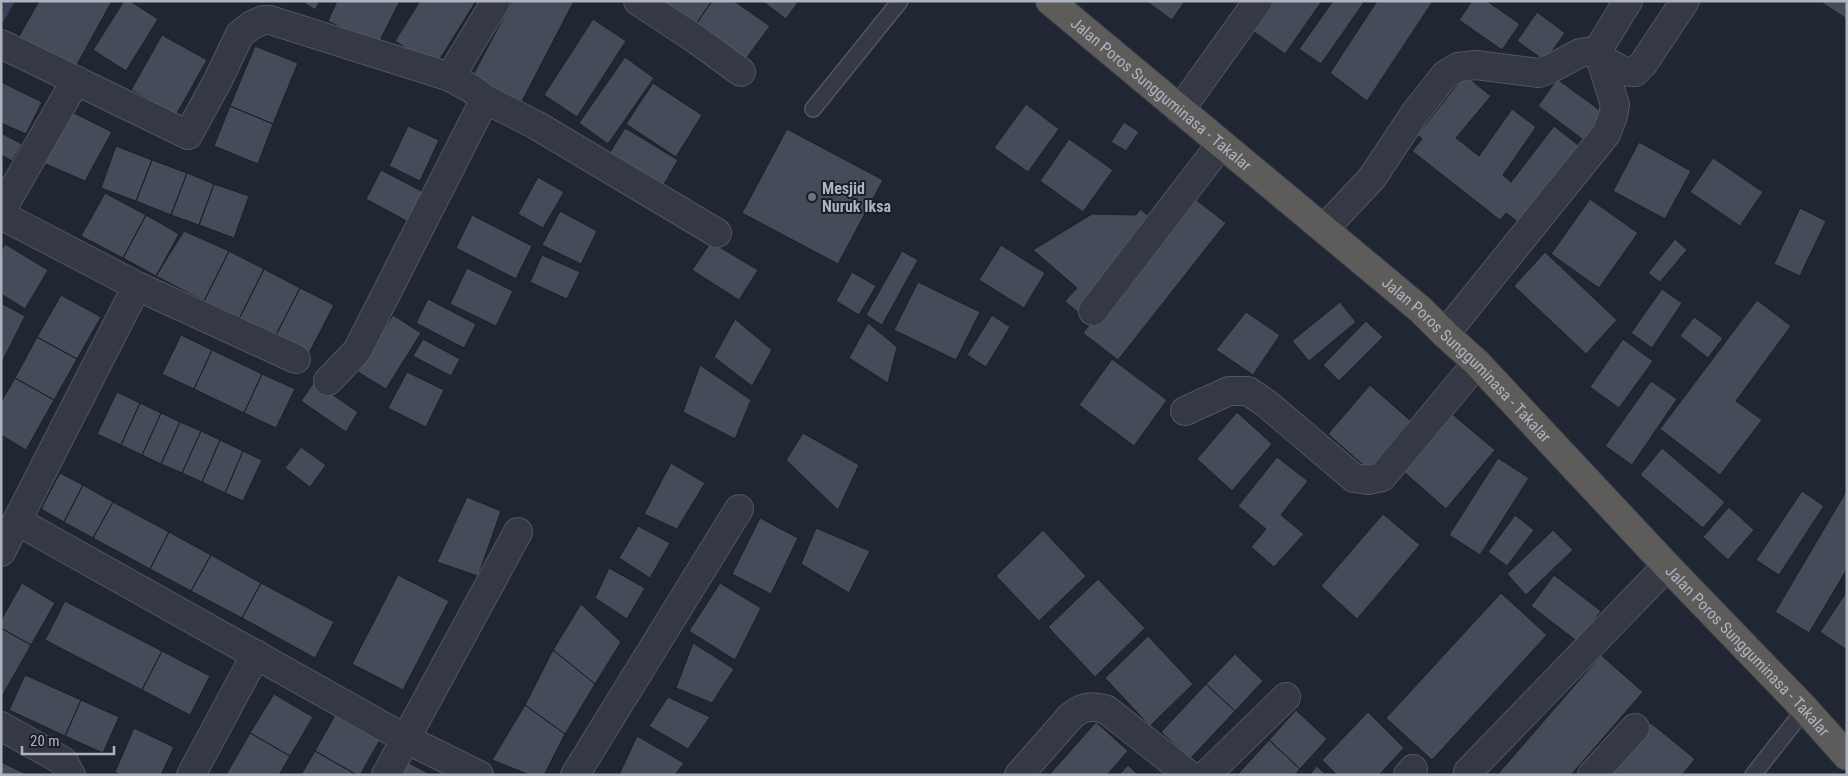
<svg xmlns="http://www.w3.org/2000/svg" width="1848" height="776" font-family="'Roboto Condensed',sans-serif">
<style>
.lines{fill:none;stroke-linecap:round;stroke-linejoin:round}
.stream{stroke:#364158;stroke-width:9}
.building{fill:#444c5a;stroke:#1b202a}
.service-casing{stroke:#515661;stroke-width:18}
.minor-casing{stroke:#515661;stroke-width:30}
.trunk-casing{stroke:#3e434e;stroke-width:30}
.service{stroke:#343943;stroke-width:15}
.minor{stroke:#343943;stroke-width:28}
.trunk{stroke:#5d5c5a;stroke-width:28}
.worship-dot{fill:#6b7280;stroke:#1a1e27;stroke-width:2}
.labels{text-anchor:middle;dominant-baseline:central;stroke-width:4;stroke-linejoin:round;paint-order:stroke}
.street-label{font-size:16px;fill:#aeb3c0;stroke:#1a1e27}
.poi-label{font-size:16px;font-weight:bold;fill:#aeb3c0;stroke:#1a1e27;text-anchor:start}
</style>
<rect width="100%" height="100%" fill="#212732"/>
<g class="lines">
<path class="stream" d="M 1,17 L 10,1"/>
</g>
<path class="building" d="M 39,1 L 112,1 L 74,70 L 18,38 Z
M 124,1 L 130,1 L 158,19 L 126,71 L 93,50 Z
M 302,1 L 320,1 L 315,10 Z
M 337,1 L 400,1 L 377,46 L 328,21 Z
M 420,1 L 476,1 L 435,67 L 395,41 Z
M 512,1 L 574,1 L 520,105 L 471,79 Z
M 664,1 L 712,1 L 696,24 Z
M 712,1 L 734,1 L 770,26 L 746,59 L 696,24 Z
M 762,1 L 799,1 L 786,19 Z
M 1146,1 L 1185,1 L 1172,20 Z
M 1264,1 L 1322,1 L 1285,54 L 1246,26 Z
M 1333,1 L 1365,1 L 1321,64 L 1299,49 Z
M 1377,1 L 1433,1 L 1367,101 L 1330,73 Z
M 1472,1 L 1487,1 L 1520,24 L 1502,50 L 1459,20 Z
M 1819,1 L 1847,1 L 1847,19 Z
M 1537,12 L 1565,33 L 1545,61 L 1517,41 Z
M 593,19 L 626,41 L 577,117 L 544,95 Z
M 162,35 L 207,60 L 176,115 L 131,90 Z
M 255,46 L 298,63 L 273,124 L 230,106 Z
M 625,57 L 654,78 L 608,144 L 579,123 Z
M 1465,75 L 1491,96 L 1456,138 L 1479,156 L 1512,109 L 1536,127 L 1503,175 L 1511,182 L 1554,126 L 1582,148 L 1522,225 L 1506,213 L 1500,220 L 1412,151 L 1422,139 L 1417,135 Z
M 1557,79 L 1605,114 L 1585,141 L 1538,106 Z
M 1,82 L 42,102 L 26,134 L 1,123 Z
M 653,83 L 702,115 L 676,157 L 626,124 Z
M 1026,104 L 1059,129 L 1028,172 L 994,148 Z
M 230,106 L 273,124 L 258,164 L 214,146 Z
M 72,112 L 112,132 L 85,181 L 41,162 Z
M 1124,122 L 1139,132 L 1126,151 L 1111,142 Z
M 408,126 L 439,140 L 420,181 L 389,166 Z
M 625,128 L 678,160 L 663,186 L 609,154 Z
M 787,129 L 883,180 L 838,264 L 742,213 Z
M 1,133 L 22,144 L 12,161 L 1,155 Z
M 1069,139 L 1113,170 L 1083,212 L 1040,181 Z
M 1639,142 L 1691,171 L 1665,219 L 1613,191 Z
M 116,146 L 152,160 L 136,201 L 101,188 Z
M 1713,158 L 1763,192 L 1740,226 L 1690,192 Z
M 152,160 L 187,173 L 171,215 L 136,201 Z
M 381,170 L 429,195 L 414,225 L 366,199 Z
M 187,173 L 214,184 L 199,225 L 171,215 Z
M 538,177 L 564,192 L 543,228 L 518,214 Z
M 214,184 L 249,196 L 234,238 L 199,225 Z
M 105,193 L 146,215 L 123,258 L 81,236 Z
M 1190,195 L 1226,223 L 1118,360 L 1083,333 Z
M 1590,199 L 1638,233 L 1599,288 L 1551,254 Z
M 1800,208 L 1826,221 L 1800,276 L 1774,264 Z
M 1140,209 L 1157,223 L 1082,316 L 1065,301 L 1077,288 L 1033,250 L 1092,214 L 1136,215 Z
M 560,211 L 597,231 L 581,264 L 542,245 Z
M 146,215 L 179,234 L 156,276 L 123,258 Z
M 472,215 L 532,246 L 516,279 L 456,248 Z
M 184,231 L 229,251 L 204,301 L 156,276 Z
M 1675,239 L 1687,250 L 1660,282 L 1648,273 Z
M 711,242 L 758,270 L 739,300 L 692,270 Z
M 5,244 L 48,270 L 25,309 L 1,294 L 1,251 Z
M 1001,245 L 1045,273 L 1024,308 L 979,280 Z
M 229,251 L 264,269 L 239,319 L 204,301 Z
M 902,251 L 918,260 L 882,325 L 866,315 Z
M 1545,252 L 1617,320 L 1586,354 L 1514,286 Z
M 542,255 L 580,272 L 567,299 L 530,282 Z
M 467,268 L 513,291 L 496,326 L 450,304 Z
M 264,269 L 300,288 L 275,337 L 239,319 Z
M 852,272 L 876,286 L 859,315 L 836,301 Z
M 918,282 L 980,312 L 956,360 L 894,330 Z
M 300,288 L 334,305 L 308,355 L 275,337 Z
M 1662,289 L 1682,303 L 1652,348 L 1631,333 Z
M 61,295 L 101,317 L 77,359 L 37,337 Z
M 428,299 L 476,324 L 464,348 L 416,323 Z
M 1757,300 L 1791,326 L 1736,401 L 1762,420 L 1720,475 L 1660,429 Z
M 1340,302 L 1356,322 L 1309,361 L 1292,341 Z
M 1,303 L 25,316 L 1,364 Z
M 1246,312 L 1280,335 L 1253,375 L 1216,350 Z
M 393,315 L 421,333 L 386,389 L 358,372 Z
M 992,315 L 1010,327 L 986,367 L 967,355 Z
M 1694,317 L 1723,338 L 1708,358 L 1680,336 Z
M 735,319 L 772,350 L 752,386 L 714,357 Z
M 1366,321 L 1383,337 L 1339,381 L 1323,365 Z
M 868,323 L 897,347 L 888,383 L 849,358 Z
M 181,335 L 212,350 L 194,389 L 162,374 Z
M 37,337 L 77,359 L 54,400 L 15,378 Z
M 423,339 L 460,359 L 451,376 L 413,356 Z
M 1623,339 L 1653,361 L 1619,408 L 1590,387 Z
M 212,350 L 262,374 L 244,413 L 194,389 Z
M 1112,359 L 1167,400 L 1134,446 L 1079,405 Z
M 700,365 L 751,400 L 735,439 L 683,412 Z
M 407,372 L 444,390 L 426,427 L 388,408 Z
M 262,374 L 295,389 L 276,428 L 244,413 Z
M 15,378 L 54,400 L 26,450 L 1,435 L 1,402 Z
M 1651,381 L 1677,399 L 1632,465 L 1605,446 Z
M 314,382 L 358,412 L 346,432 L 301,401 Z
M 1370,385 L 1412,422 L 1370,471 L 1328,434 Z
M 117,392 L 140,403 L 121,445 L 97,434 Z
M 140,403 L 161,413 L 142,455 L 121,445 Z
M 1237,412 L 1272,444 L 1232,491 L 1197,459 Z
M 161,413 L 180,422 L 161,464 L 142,455 Z
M 1452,414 L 1495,450 L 1446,509 L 1404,472 Z
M 180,422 L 201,431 L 182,473 L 161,464 Z
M 201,431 L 220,440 L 202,482 L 182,473 Z
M 803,433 L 859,465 L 838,510 L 786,460 Z
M 220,440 L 243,451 L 225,493 L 202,482 Z
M 301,447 L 326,465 L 310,487 L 285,468 Z
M 1662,448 L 1725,502 L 1703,528 L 1640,475 Z
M 243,451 L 262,460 L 243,501 L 225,493 Z
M 1277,457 L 1308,481 L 1281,515 L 1304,534 L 1274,567 L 1251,547 L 1266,529 L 1238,506 Z
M 1498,458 L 1529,478 L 1480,555 L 1449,535 Z
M 671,463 L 705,483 L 677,529 L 644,514 Z
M 60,473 L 83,485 L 64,522 L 41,509 Z
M 83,485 L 113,502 L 93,538 L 64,522 Z
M 1847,490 L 1847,569 L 1809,633 L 1775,612 Z
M 1802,491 L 1824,506 L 1779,575 L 1756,560 Z
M 467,497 L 501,511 L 478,576 L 437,562 Z
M 113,502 L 169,532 L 150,569 L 93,538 Z
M 1729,507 L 1754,530 L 1728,560 L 1703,537 Z
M 1383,514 L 1420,545 L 1357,619 L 1321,586 Z
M 1515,515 L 1534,530 L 1507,566 L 1488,552 Z
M 760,518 L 798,538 L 771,594 L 732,574 Z
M 638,526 L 670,543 L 650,578 L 619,558 Z
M 816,528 L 870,551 L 849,593 L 801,564 Z
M 1043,530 L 1086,576 L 1039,621 L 996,576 Z
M 1553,530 L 1573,550 L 1526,595 L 1507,574 Z
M 169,532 L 211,555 L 191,591 L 150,569 Z
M 211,555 L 261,583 L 242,618 L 191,591 Z
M 609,568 L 645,588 L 627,619 L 595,598 Z
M 398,575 L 449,601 L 403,690 L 352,664 Z
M 1554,575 L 1601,611 L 1578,642 L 1531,606 Z
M 1098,579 L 1145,628 L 1095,677 L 1048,627 Z
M 22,583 L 55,603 L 31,645 L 1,628 L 1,620 Z
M 261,583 L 334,622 L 315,658 L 242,618 Z
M 720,583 L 761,608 L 735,660 L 689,631 Z
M 1847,591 L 1847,650 L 1820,632 Z
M 1501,593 L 1547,635 L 1432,760 L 1386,718 Z
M 65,601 L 162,651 L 142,690 L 45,640 Z
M 581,604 L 621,642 L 595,684 L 553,650 Z
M 1,628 L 31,645 L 1,698 Z
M 1148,636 L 1193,684 L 1150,726 L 1105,678 Z
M 693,643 L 734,669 L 712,703 L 676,688 Z
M 553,650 L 595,684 L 565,734 L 525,705 Z
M 162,651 L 210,676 L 190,715 L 142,690 Z
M 1235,654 L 1263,681 L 1235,711 L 1206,684 Z
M 1601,655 L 1643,692 L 1571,775 L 1497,775 Z
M 25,675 L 81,700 L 65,736 L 9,710 Z
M 1206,684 L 1235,711 L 1190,759 L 1161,732 Z
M 274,694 L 313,717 L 290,756 L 250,733 Z
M 668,697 L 710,717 L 688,749 L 649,726 Z
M 81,700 L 119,717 L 103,753 L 65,736 Z
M 525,705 L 565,734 L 544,775 L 530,775 L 492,760 Z
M 1296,710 L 1327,739 L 1300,769 L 1269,740 Z
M 1368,712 L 1404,748 L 1379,775 L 1337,775 L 1322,760 Z
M 335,715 L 380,740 L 360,775 L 357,775 L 315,751 Z
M 1096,722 L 1128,751 L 1107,775 L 1049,775 Z
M 1651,723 L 1695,759 L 1682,775 L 1609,775 Z
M 134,728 L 174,747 L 161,775 L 121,775 L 115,772 Z
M 250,733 L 290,756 L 279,775 L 226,775 Z
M 637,736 L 684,763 L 675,775 L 619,775 Z
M 1269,740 L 1300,769 L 1295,775 L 1237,775 Z
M 315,751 L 357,775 L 301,775 Z
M 403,760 L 432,775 L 395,775 Z
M 1,762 L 28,775 L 1,775 Z
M 1128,765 L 1138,775 L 1119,775 Z
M 1317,766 L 1326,775 L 1309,775 Z"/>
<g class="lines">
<defs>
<path id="service" d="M 813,109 L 900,1
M 1753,775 L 1805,709"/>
<path id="minor" d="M 638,1 L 697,40 L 741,72
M 1,44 L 188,135 L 217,82 L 240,34 L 252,25 L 263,20 L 270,20 L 450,77 L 496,1
M 1601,59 L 1623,71 L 1635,72 L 1643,64 L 1685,1
M 450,77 L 472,89 L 485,99 L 536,125 L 717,233
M 1180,110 L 1258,1
M 1,211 L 76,80
M 1,215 L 137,286 L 296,359
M 1324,229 L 1372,178 L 1415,113 L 1445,75 L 1458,67 L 1476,65 L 1539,73 L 1550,69 L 1580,53 L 1598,50
M 1093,311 L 1221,144
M 1445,334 L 1606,134 L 1613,116 L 1615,105 L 1598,50 L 1628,1
M 328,381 L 357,351 L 485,99
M 1185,411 L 1229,391 L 1248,391 L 1267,404 L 1354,478 L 1368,480 L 1382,477 L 1477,363
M 17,521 L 406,739 L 479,775
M 1,552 L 137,286
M 1,726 L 63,761 L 71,775
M 1468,772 L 1667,566
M 191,775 L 256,654
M 386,775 L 518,532
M 575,775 L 739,509
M 1019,775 L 1071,716 C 1082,706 1093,705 1107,710 L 1189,775
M 1206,775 L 1286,697
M 1408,775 L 1413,769
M 1592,775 L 1635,728"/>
<g id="trunk">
<path id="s1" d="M 1050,1 L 1421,310 L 1445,334 L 1477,363 L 1667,566 L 1805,709 L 1847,756"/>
</g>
</defs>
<use href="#service" class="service-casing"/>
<use href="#minor" class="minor-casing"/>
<use href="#trunk" class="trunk-casing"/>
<use href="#service" class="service"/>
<use href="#minor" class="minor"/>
<use href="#trunk" class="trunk"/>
</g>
<circle class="worship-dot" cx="812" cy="197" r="5"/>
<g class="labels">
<g class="street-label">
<text stroke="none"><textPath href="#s1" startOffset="145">Jalan Poros Sungguminasa - Takalar</textPath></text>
<text stroke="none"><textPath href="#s1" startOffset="550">Jalan Poros Sungguminasa - Takalar</textPath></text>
<text stroke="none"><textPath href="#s1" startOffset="955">Jalan Poros Sungguminasa - Takalar</textPath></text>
</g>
<g class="poi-label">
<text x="822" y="188">Mesjid<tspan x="822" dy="18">Nuruk Iksa</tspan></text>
</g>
</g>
<rect width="1848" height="776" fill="none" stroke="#aeb3c0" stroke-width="5"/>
<path d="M22 746v8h92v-8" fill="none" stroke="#aeb3c0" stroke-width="2.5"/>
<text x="30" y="746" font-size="15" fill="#aeb3c0" stroke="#1a1e27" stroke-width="4" paint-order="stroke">20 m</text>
</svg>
